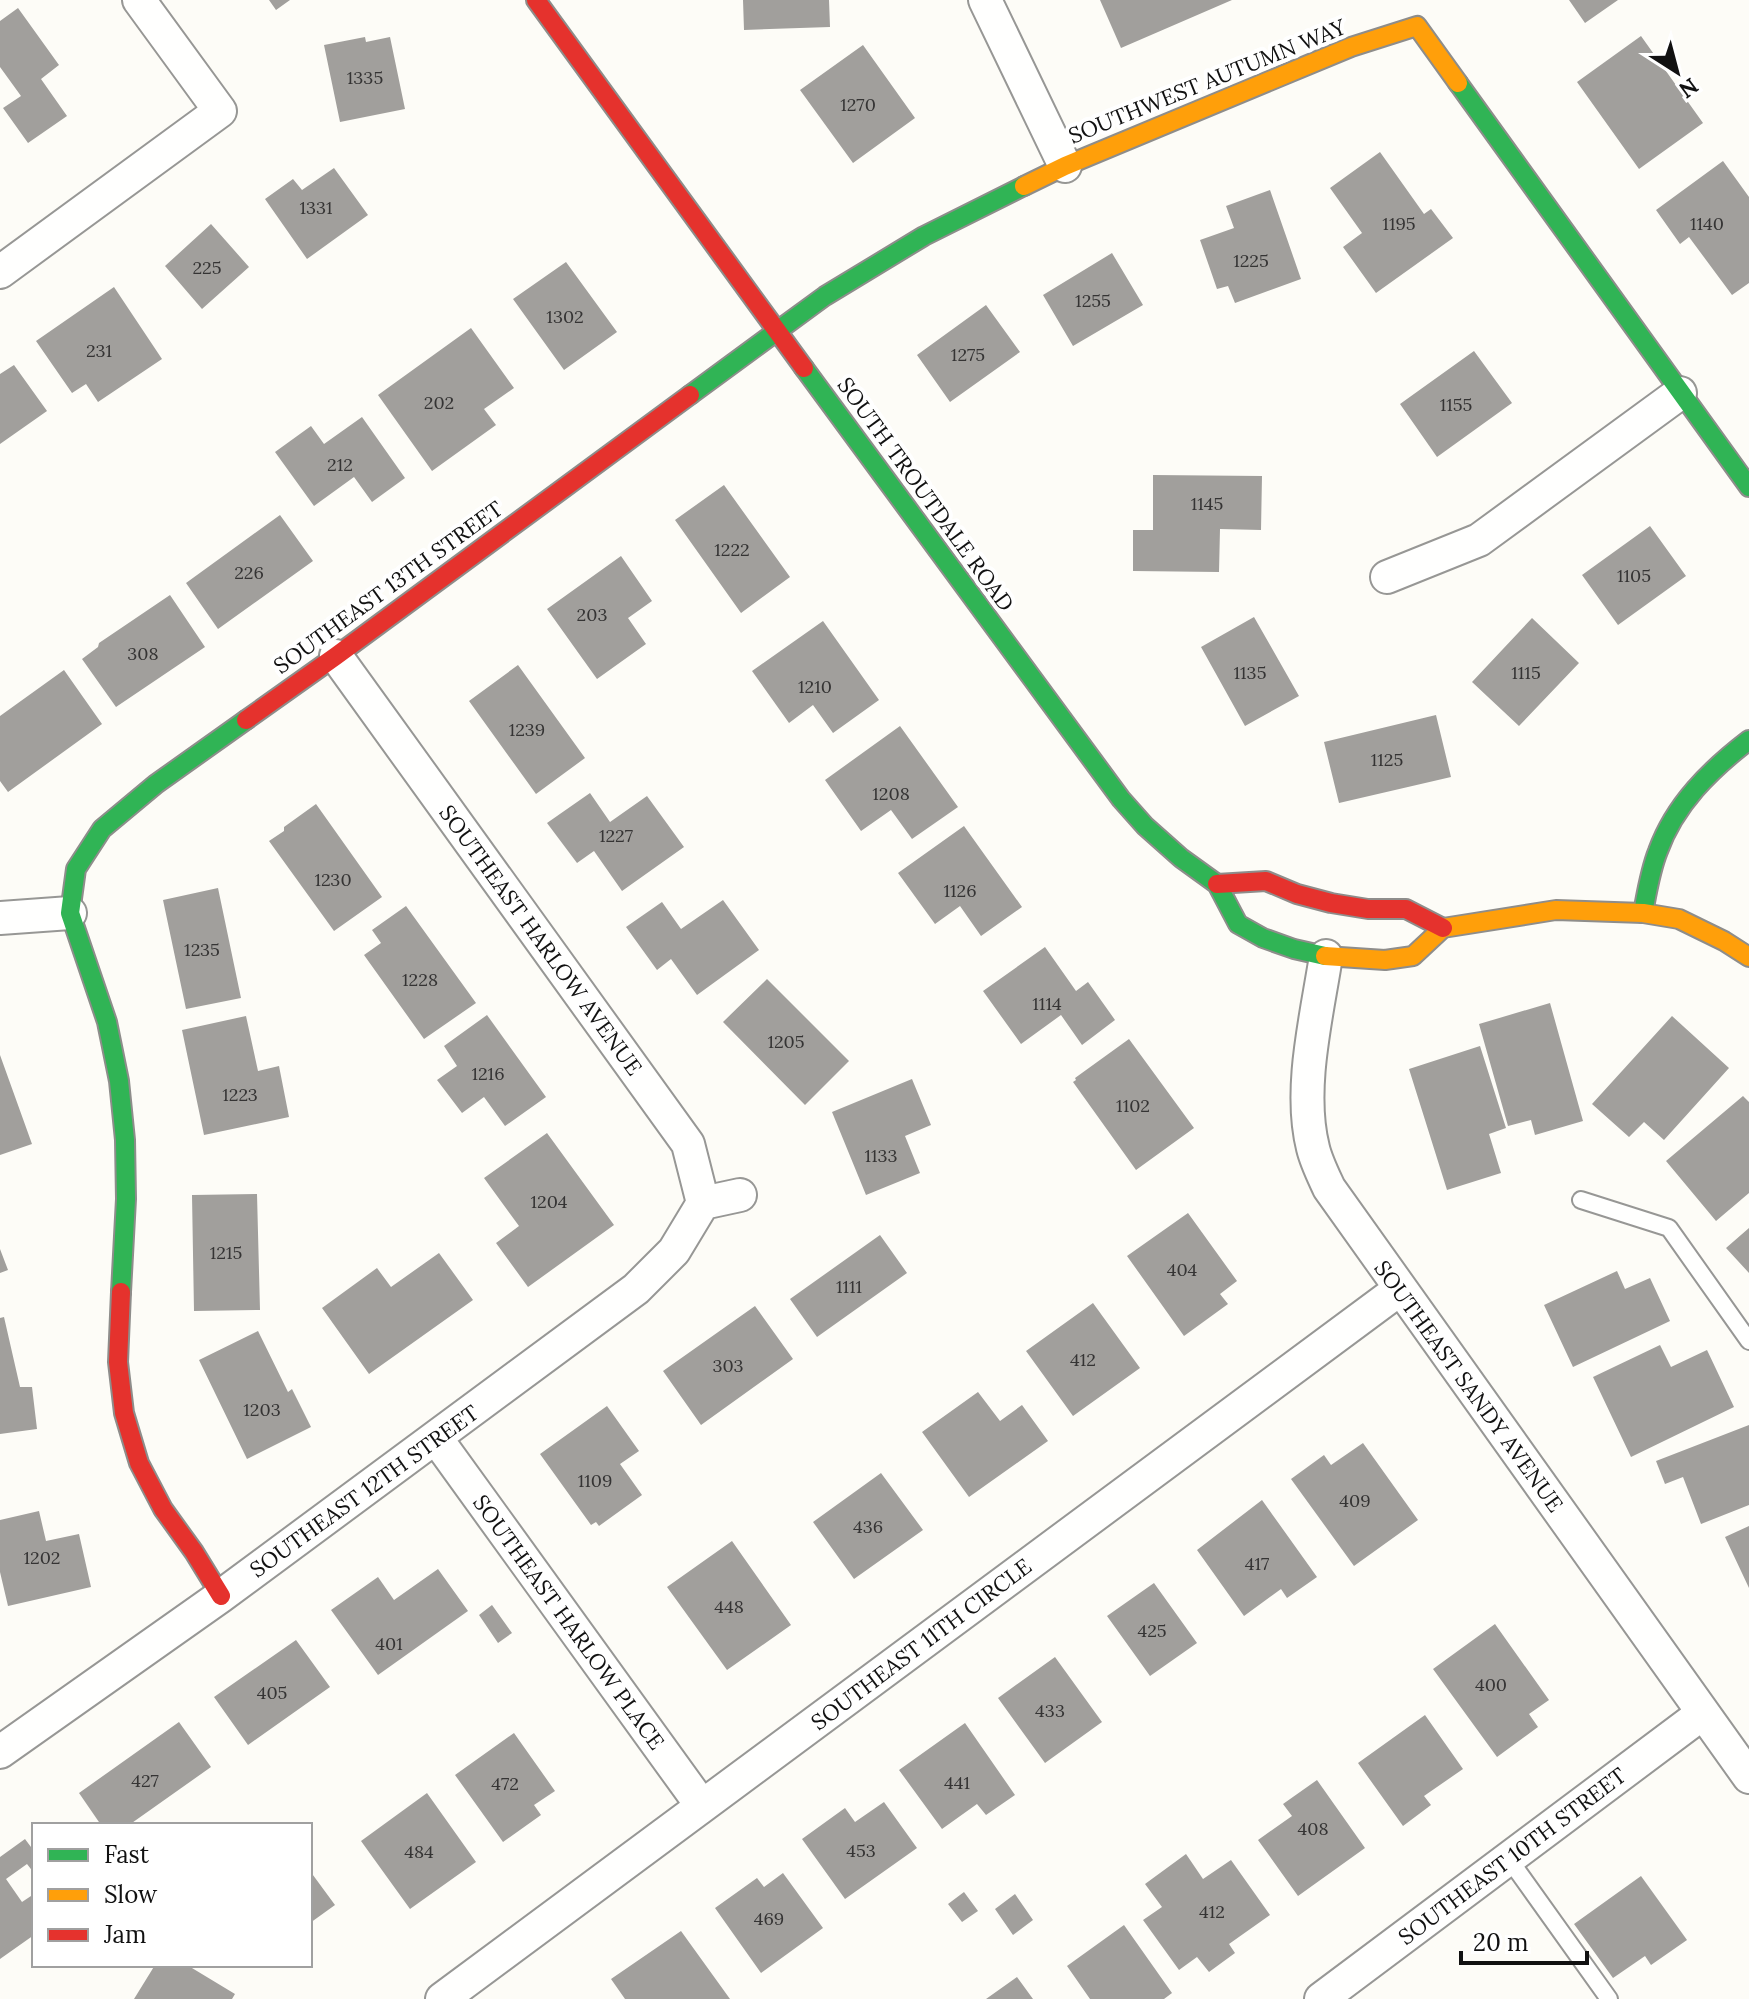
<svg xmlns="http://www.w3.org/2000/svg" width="1749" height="1999" font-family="Lora,serif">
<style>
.building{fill:#a19f9c}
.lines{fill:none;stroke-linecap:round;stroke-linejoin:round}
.lane-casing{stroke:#979795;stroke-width:20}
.street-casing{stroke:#979795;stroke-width:36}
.fast-casing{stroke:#8e8d8b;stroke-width:22}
.slow-casing{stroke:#8e8d8b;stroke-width:22}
.jam-casing{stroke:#8e8d8b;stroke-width:22}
.lane{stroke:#fffffe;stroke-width:16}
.street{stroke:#fffffe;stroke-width:32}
.fast{stroke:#30b455;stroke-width:18}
.slow{stroke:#ff9f0a;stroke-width:18}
.jam{stroke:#e5322d;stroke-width:18}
.labels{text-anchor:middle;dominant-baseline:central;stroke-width:8;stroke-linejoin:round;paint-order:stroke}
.number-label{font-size:18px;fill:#353434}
.street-label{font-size:22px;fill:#111;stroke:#fff}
</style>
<rect width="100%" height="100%" fill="#fdfcf7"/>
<path class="building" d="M 269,0 L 290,0 L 276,10 Z
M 743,0 L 829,0 L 830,27 L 744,30 Z
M 1100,0 L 1232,0 L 1121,48 Z
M 1569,0 L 1618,0 L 1585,23 Z
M 18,8 L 59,65 L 41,79 L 67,116 L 28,143 L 3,108 L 21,96 L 0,67 L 0,21 Z
M 1641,36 L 1703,123 L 1639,169 L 1577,82 Z
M 365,37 L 366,42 L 390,37 L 405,109 L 340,122 L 324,45 Z
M 863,45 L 915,118 L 853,163 L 800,90 Z
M 1380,152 L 1424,214 L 1431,209 L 1453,238 L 1376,293 L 1343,247 L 1362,233 L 1330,188 Z
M 1723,161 L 1749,197 L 1749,283 L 1732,295 L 1689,237 L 1680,244 L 1656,210 Z
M 334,168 L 368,215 L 307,259 L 265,199 L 293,179 L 302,190 Z
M 1270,190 L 1301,279 L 1235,303 L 1228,286 L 1217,289 L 1200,240 L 1234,228 L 1226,206 Z
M 211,224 L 249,267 L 202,309 L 165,266 Z
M 1112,253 L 1143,305 L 1073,346 L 1043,295 Z
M 566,262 L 617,332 L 564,370 L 513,299 Z
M 114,287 L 162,359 L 98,402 L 86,384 L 72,393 L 36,341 Z
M 986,305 L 1020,352 L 950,402 L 917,355 Z
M 471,328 L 514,388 L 484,409 L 496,425 L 432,471 L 378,395 Z
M 1474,351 L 1512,403 L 1437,457 L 1400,404 Z
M 14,365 L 47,411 L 0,444 L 0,374 Z
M 362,417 L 405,478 L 372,502 L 354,477 L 314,506 L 275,452 L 311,426 L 324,444 Z
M 1153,475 L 1262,476 L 1261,530 L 1220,529 L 1219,572 L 1133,571 L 1133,530 L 1153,530 Z
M 724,485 L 790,577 L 741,613 L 675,520 Z
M 280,515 L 313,561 L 218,629 L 186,583 Z
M 1650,526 L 1686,576 L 1618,625 L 1582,575 Z
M 621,556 L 652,601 L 628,618 L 646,644 L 597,679 L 547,609 Z
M 170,595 L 205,647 L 116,707 L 82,659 L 98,647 L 99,643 Z
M 1254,617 L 1299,696 L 1245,726 L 1201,647 Z
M 1532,618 L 1579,663 L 1519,726 L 1472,682 Z
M 823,621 L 879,700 L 833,733 L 813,705 L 789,723 L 752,671 Z
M 518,665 L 585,758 L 536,794 L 469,701 Z
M 64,670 L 102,724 L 8,792 L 0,781 L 0,716 Z
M 1436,715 L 1451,777 L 1339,803 L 1324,742 Z
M 900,726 L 958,807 L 912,839 L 891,810 L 861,831 L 825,780 Z
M 590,793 L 610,822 L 647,796 L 684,847 L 622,891 L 594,851 L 577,863 L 547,823 Z
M 316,804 L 382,897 L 334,931 L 269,841 L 284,831 L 284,827 Z
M 964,826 L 1022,907 L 981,936 L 960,906 L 935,924 L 898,873 Z
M 218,888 L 241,998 L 186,1009 L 163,900 Z
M 723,900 L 759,950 L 697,995 L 671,959 L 657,970 L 626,927 L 662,902 L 681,929 Z
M 406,906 L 476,1003 L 424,1039 L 364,955 L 381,943 L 372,930 Z
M 1045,947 L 1076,991 L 1088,982 L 1115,1020 L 1082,1045 L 1061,1015 L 1021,1044 L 983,991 Z
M 767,979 L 849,1061 L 805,1105 L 723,1022 Z
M 1550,1003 L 1583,1121 L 1535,1135 L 1531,1120 L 1508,1126 L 1479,1024 Z
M 487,1015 L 546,1097 L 505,1126 L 484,1097 L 462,1113 L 437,1080 L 457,1066 L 444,1046 Z
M 246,1016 L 258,1071 L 279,1066 L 289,1117 L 204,1135 L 182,1030 Z
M 1672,1016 L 1729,1068 L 1664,1140 L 1644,1122 L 1629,1137 L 1592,1104 Z
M 1129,1039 L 1194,1128 L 1136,1170 L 1073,1082 L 1076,1080 L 1075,1078 Z
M 1480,1046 L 1506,1128 L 1489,1134 L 1501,1173 L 1447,1190 L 1409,1069 Z
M 0,1055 L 32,1144 L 0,1155 Z
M 912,1079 L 931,1125 L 905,1136 L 920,1173 L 866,1195 L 832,1112 Z
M 1743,1096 L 1749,1102 L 1749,1193 L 1716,1221 L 1666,1161 Z
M 547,1133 L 614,1225 L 528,1287 L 496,1243 L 519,1226 L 484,1178 Z
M 257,1194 L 260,1310 L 194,1311 L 192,1195 Z
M 1188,1213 L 1237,1281 L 1220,1294 L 1228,1304 L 1184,1336 L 1127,1256 Z
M 1749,1228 L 1749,1273 L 1726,1248 Z
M 880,1235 L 907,1273 L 817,1337 L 790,1299 Z
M 0,1249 L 8,1270 L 0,1273 Z
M 439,1253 L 473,1300 L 369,1374 L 322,1308 L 377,1268 L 391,1287 Z
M 1617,1271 L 1625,1289 L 1650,1278 L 1670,1321 L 1573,1367 L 1544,1305 Z
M 1093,1303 L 1140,1368 L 1073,1416 L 1026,1351 Z
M 755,1306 L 793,1359 L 701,1425 L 663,1371 Z
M 4,1317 L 20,1387 L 32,1387 L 37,1429 L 0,1434 L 0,1318 Z
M 258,1331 L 288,1392 L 292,1389 L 311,1427 L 247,1459 L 199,1360 Z
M 1660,1345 L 1671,1367 L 1707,1350 L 1734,1407 L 1631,1457 L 1593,1377 Z
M 978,1392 L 1000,1421 L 1022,1405 L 1048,1441 L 969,1497 L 922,1432 Z
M 607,1406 L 639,1451 L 620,1464 L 642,1495 L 599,1526 L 596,1522 L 591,1525 L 540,1454 Z
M 1749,1425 L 1749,1505 L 1701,1524 L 1683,1477 L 1665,1484 L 1656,1461 Z
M 1363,1443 L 1418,1520 L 1354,1566 L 1291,1479 L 1324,1455 L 1331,1465 Z
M 881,1473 L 923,1530 L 854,1579 L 813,1522 Z
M 1262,1500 L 1317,1577 L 1287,1598 L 1281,1589 L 1244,1616 L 1197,1550 Z
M 39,1511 L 46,1541 L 79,1534 L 91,1587 L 8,1606 L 0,1572 L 0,1520 Z
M 1749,1526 L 1749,1588 L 1725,1537 Z
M 732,1541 L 791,1625 L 727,1670 L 667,1587 Z
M 438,1569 L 468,1611 L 378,1675 L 331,1610 L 378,1577 L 394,1600 Z
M 1154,1583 L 1197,1643 L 1150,1676 L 1107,1616 Z
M 492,1605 L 512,1633 L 498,1643 L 479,1615 Z
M 1495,1624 L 1549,1700 L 1529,1714 L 1538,1727 L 1497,1757 L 1433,1669 Z
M 296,1640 L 330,1687 L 248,1745 L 214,1697 Z
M 1055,1657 L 1102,1722 L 1045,1763 L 998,1698 Z
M 1425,1715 L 1463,1769 L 1424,1796 L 1431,1805 L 1403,1826 L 1358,1763 Z
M 179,1722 L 211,1767 L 129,1825 L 101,1825 L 79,1793 Z
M 965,1723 L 1015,1795 L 986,1815 L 977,1804 L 942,1829 L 899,1770 Z
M 514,1733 L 555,1791 L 534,1805 L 541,1815 L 503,1842 L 455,1775 Z
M 1317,1780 L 1365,1848 L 1298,1896 L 1258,1840 L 1292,1816 L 1283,1804 Z
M 427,1793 L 476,1862 L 410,1909 L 361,1841 Z
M 884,1802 L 917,1848 L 845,1899 L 802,1839 L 845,1808 L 855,1822 Z
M 25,1839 L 34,1851 L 34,1873 L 27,1864 L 6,1879 L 22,1902 L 34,1894 L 34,1935 L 0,1959 L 0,1857 Z
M 1186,1854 L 1203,1879 L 1231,1860 L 1270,1915 L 1229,1944 L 1235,1953 L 1209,1972 L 1197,1957 L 1179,1970 L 1143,1920 L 1162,1907 L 1145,1884 Z
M 310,1871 L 335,1905 L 310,1923 Z
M 783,1873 L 823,1928 L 761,1973 L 715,1908 L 757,1878 L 764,1887 Z
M 1641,1876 L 1687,1940 L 1651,1965 L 1645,1956 L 1613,1978 L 1574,1924 Z
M 964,1892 L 978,1911 L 962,1922 L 948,1904 Z
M 1015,1894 L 1033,1920 L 1013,1935 L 995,1909 Z
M 1124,1925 L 1172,1993 L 1164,1999 L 1090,1999 L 1067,1966 Z
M 681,1931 L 730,1999 L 625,1999 L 611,1979 Z
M 155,1965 L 187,1965 L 235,1994 L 232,1999 L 134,1999 Z
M 1017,1977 L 1033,1999 L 986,1999 Z"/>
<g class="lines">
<defs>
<path id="lane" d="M 1581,1200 L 1669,1228 L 1749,1341
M 1509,1859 L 1609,1999"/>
<path id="street" d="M 985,0 L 1065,166
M 0,272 L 220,111 L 139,0
M 1387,577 L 1479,540 L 1680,393
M 336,656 L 688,1144 L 703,1203
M 0,918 L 70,913
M 1326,956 C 1317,1015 1298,1089 1313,1148 C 1316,1161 1323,1175 1329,1188 L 1749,1777
M 703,1203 L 740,1195
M 436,1438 L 702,1806
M 0,1752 L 221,1596 L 636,1289 L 674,1251 L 703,1203
M 442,1999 L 1400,1289
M 1321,1999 L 1703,1713"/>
<path id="fast" d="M 1458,83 L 1749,487
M 804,368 L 1121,799 L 1145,826 L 1181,858 L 1217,884 L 1238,924 L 1263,938 L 1294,949 L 1325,956
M 690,395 L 825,296 L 924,236 L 1024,186
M 1643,913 C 1647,892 1650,871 1658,851 C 1675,804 1710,770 1749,740
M 121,1292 L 126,1199 L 125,1140 L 119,1081 L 107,1022 L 70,913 L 76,869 L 102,829 L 156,784 L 246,720"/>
<path id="slow" d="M 1024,186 L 1065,166 L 1351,47 L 1417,26 L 1458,83
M 1325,956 L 1385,960 L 1413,956 L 1443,928 L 1556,910 L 1643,913 L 1679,919 L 1724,941 L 1749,957"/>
<path id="jam" d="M 536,0 L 804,368
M 246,720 L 336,656 L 690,395
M 1217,884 L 1266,881 L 1297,894 L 1331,903 L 1368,909 L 1406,909 L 1443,928
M 121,1292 L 118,1362 L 124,1413 L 139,1463 L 163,1509 L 194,1552 L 221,1596"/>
</defs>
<use href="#lane" class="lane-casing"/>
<use href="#street" class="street-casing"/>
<use href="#fast" class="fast-casing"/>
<use href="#slow" class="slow-casing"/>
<use href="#jam" class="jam-casing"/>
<use href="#lane" class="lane"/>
<use href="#street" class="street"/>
<use href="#fast" class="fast"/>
<use href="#slow" class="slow"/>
<use href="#jam" class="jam"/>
</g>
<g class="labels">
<g class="number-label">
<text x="365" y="77">1335</text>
<text x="858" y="104">1270</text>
<text x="316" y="207">1331</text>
<text x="1399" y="223">1195</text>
<text x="1707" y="223">1140</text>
<text x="1251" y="260">1225</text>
<text x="207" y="267">225</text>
<text x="1093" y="300">1255</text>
<text x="565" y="316">1302</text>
<text x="99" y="350">231</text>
<text x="968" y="354">1275</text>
<text x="439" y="402">202</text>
<text x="1456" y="404">1155</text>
<text x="340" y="464">212</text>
<text x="1207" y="503">1145</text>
<text x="732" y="549">1222</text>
<text x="249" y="572">226</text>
<text x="1634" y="575">1105</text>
<text x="592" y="614">203</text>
<text x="143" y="653">308</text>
<text x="1250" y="672">1135</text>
<text x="1526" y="672">1115</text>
<text x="815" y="686">1210</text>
<text x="527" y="729">1239</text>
<text x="1387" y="759">1125</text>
<text x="891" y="793">1208</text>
<text x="616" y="835">1227</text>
<text x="333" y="879">1230</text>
<text x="960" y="890">1126</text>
<text x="202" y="949">1235</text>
<text x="420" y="979">1228</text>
<text x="1047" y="1003">1114</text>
<text x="786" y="1041">1205</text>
<text x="488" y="1073">1216</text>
<text x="240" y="1094">1223</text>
<text x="1133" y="1105">1102</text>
<text x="881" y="1155">1133</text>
<text x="549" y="1201">1204</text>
<text x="226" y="1252">1215</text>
<text x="1182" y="1269">404</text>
<text x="849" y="1286">1111</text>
<text x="1083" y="1359">412</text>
<text x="728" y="1365">303</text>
<text x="262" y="1409">1203</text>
<text x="595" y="1480">1109</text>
<text x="1355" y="1500">409</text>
<text x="868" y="1526">436</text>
<text x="42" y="1557">1202</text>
<text x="1257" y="1563">417</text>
<text x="729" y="1606">448</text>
<text x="1152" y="1630">425</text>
<text x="389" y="1643">401</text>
<text x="1491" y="1684">400</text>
<text x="272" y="1692">405</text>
<text x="1050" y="1710">433</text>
<text x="145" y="1780">427</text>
<text x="957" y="1782">441</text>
<text x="505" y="1783">472</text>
<text x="1313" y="1828">408</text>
<text x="861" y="1850">453</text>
<text x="419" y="1851">484</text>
<text x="1212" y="1911">412</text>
<text x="769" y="1918">469</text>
</g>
<g class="street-label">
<text transform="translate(1207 81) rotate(-22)">SOUTHWEST AUTUMN WAY</text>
<text transform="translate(926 494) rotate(54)">SOUTH TROUTDALE ROAD</text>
<text transform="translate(388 587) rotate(-36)">SOUTHEAST 13TH STREET</text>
<text transform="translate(541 940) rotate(54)">SOUTHEAST HARLOW AVENUE</text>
<text transform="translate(1469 1386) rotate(54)">SOUTHEAST SANDY AVENUE</text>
<text transform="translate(364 1491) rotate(-36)">SOUTHEAST 12TH STREET</text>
<text transform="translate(569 1622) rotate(54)">SOUTHEAST HARLOW PLACE</text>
<text transform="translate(921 1644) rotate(-37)">SOUTHEAST 11TH CIRCLE</text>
<text transform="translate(1512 1856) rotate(-37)">SOUTHEAST 10TH STREET</text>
</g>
</g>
<rect x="32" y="1823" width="280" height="144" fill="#ffffff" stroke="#a0a0a0" stroke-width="2"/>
<rect x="48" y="1849" width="40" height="12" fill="#30b455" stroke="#a0a0a0" stroke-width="2"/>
<text x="104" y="1863" font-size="24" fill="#111111">Fast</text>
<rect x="48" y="1889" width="40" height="12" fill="#ff9f0a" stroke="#a0a0a0" stroke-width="2"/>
<text x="104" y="1903" font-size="24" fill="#111111">Slow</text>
<rect x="48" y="1929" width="40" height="12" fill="#e5322d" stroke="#a0a0a0" stroke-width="2"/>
<text x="104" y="1943" font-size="24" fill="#111111">Jam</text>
<g transform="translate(1677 72) rotate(144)" stroke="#ffffff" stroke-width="6" paint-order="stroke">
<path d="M0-6L14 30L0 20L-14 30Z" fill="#111111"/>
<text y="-12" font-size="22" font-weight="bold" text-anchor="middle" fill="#111111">N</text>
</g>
<path d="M1461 1951v12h126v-12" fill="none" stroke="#111111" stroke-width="4"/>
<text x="1473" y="1951" font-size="24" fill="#111111" stroke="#ffffff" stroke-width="6" paint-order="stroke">20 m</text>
</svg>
